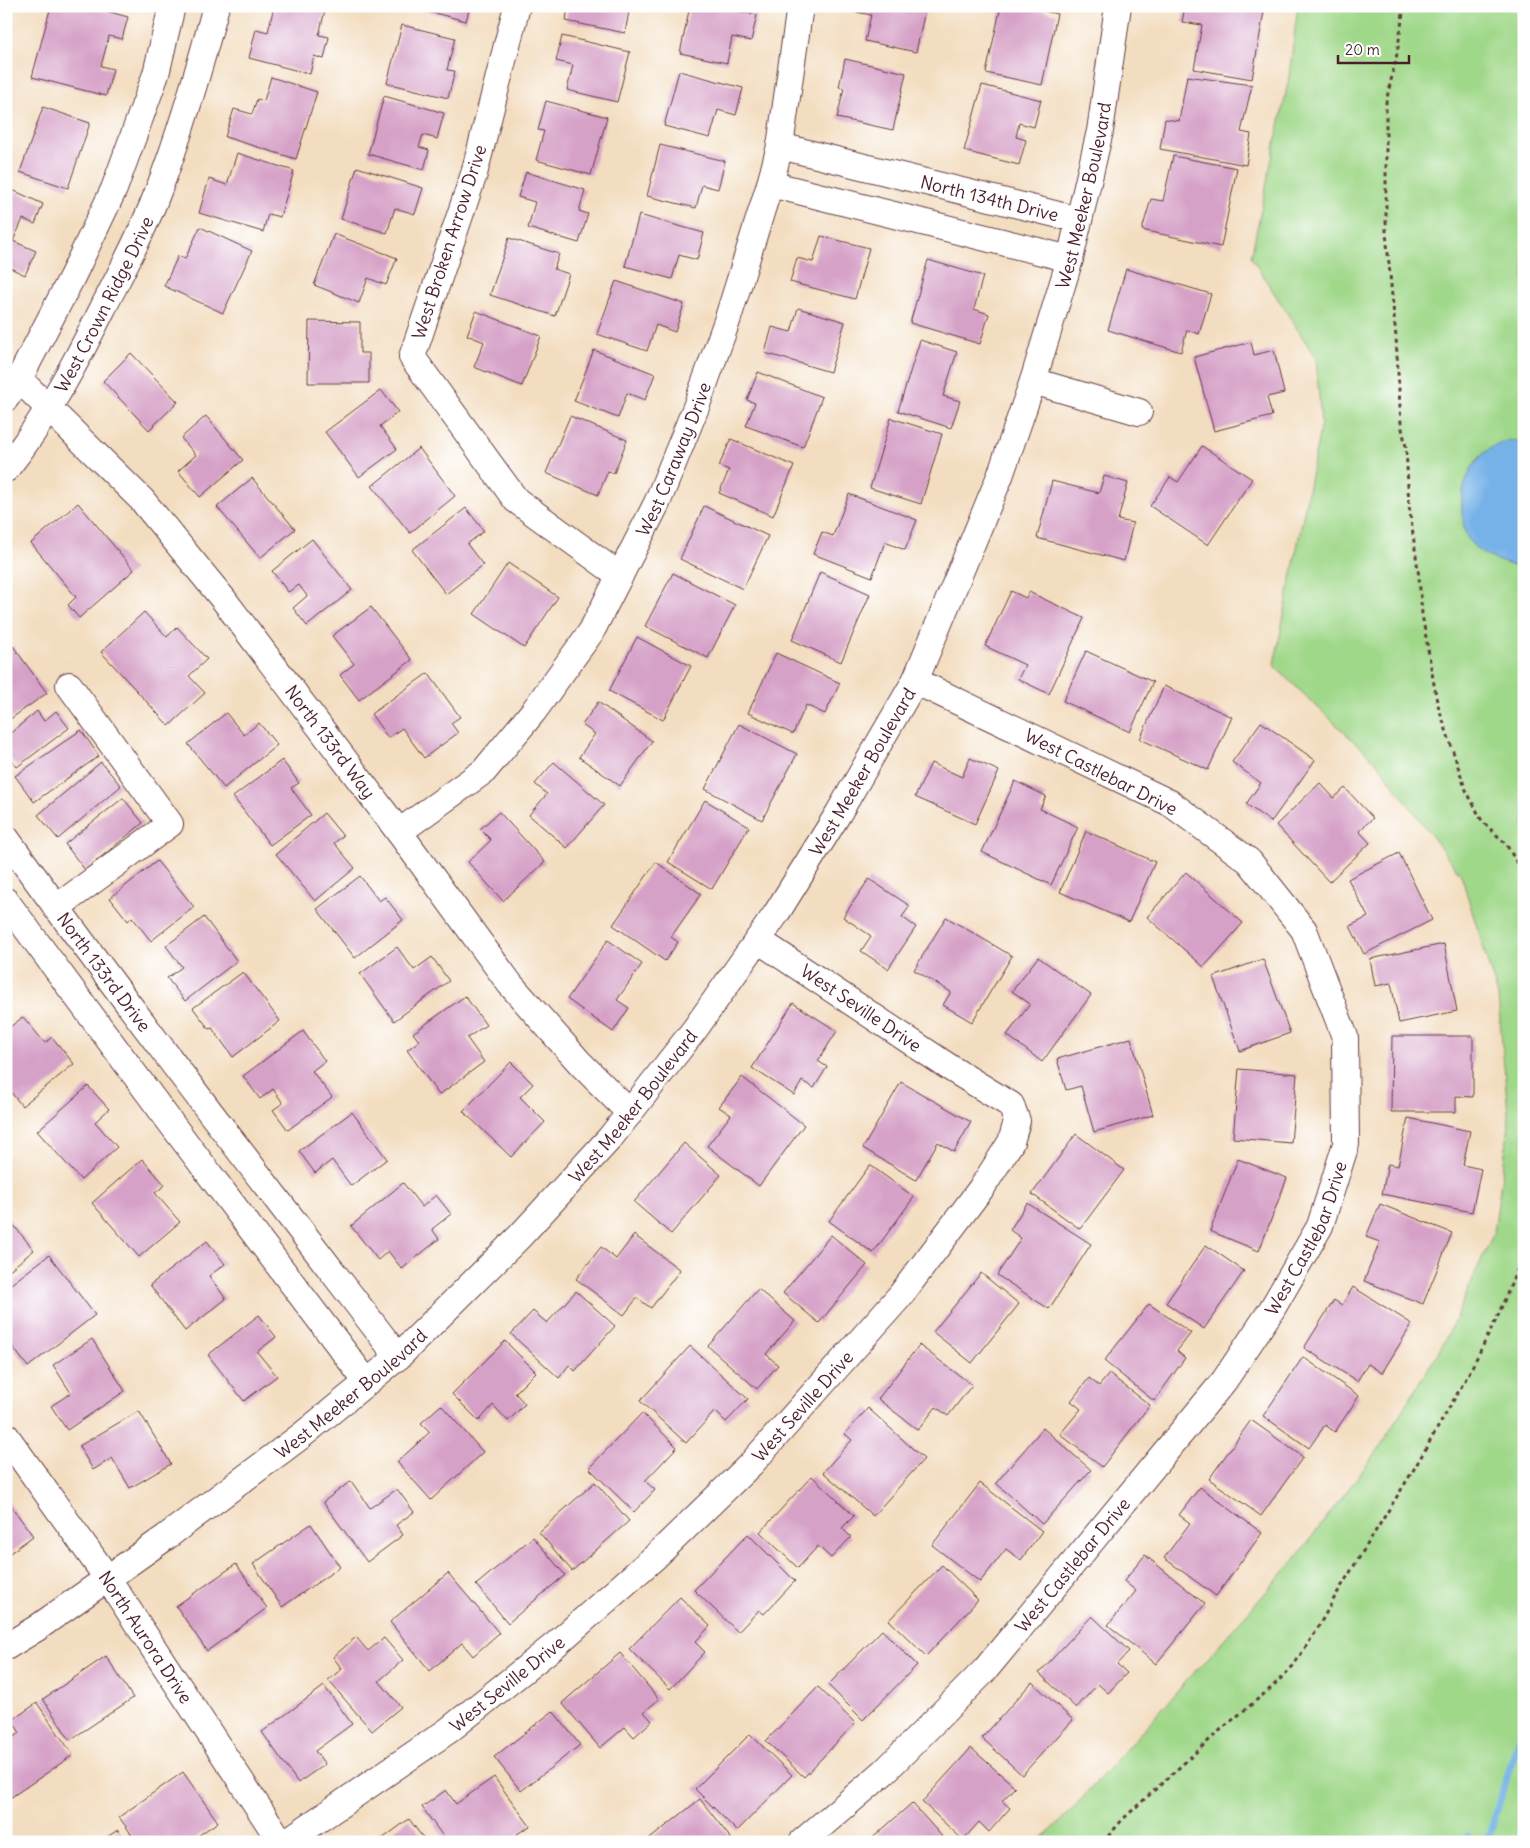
<svg xmlns="http://www.w3.org/2000/svg" width="1530" height="1848" font-family="Delius,sans-serif">
<style>
.green{fill:#a0d88a;stroke:#757c5a}
.water{fill:#76b2e8;stroke:#60688a}
.lines{fill:none;stroke-linecap:round;stroke-linejoin:round}
.stream{stroke:#76b2e8;stroke-width:7}
.building{fill:#d6a1c7}
.minor-casing{stroke:#633c41;stroke-width:28}
.path{stroke:#633c41;stroke-width:3;stroke-dasharray:4 4;stroke-linecap:butt}
.minor{stroke:#fff;stroke-width:26}
.labels{text-anchor:middle;dominant-baseline:central;stroke-width:4.5;stroke-linejoin:round;paint-order:stroke}
.street-label{font-size:18px;fill:#4a1f2b;stroke:#fff}
</style>
<rect width="100%" height="100%" fill="#fff"/>
<filter id="ink" filterUnits="userSpaceOnUse"><feTurbulence type="fractalNoise" baseFrequency=".02" numOctaves="2"/><feDisplacementMap in="SourceGraphic" scale="10" xChannelSelector="R" yChannelSelector="G"/><feConvolveMatrix kernelMatrix="1 2 1 2 8 2 1 2 1" color-interpolation-filters="sRGB"/></filter>
<filter id="wash" filterUnits="userSpaceOnUse"><feTurbulence type="fractalNoise" baseFrequency=".0096" numOctaves="4" result="noise"/><feDisplacementMap in="SourceGraphic" scale="20" xChannelSelector="R" yChannelSelector="G"/><feGaussianBlur stdDeviation="1.12" result="paint"/><feColorMatrix in="noise" values="0 0 0 0 0 0 0 0 0 0 0 0 0 0 0 0 0 1.4 0 .05"/><feComposite in="paint" operator="in"/></filter>
<g filter="url(#wash)">
<rect width="100%" height="100%" fill="#f3ddc0"/>
<path class="green" d="M 1298,6 L 1524,6 L 1524,1842 L 1039,1842 L 1068,1814 L 1292,1563 L 1378,1450 L 1445,1341 L 1494,1232 L 1509,1125 L 1498,996 L 1461,875 L 1379,765 L 1274,666 L 1321,424 L 1316,358 L 1251,257 L 1288,83 Z"/>
<path class="water" d="M 1509,440 L 1524,443 L 1524,569 C 1506,563 1485,559 1472,544 C 1465,537 1464,528 1463,519 C 1458,494 1468,462 1491,448 C 1497,444 1504,443 1509,440 Z"/>
<g class="lines">
<path class="stream" d="M 1463,1842 L 1467,1836 L 1469,1842
M 1484,1842 L 1490,1833 L 1524,1720"/>
</g>
<g id="blocks">
<path class="building" d="M 51,6 L 88,6 L 128,17 L 122,39 L 109,36 L 101,66 L 113,69 L 106,96 L 32,77 Z
M 274,6 L 326,6 L 319,35 L 329,37 L 324,59 L 314,56 L 310,74 L 249,58 L 256,29 L 268,32 Z
M 407,6 L 470,6 L 466,21 Z
M 568,6 L 630,6 L 625,33 L 566,21 Z
M 690,6 L 716,6 L 757,15 L 751,41 L 732,37 L 727,63 L 680,53 Z
M 853,6 L 926,6 L 916,52 L 865,41 L 871,15 L 852,11 Z
M 1001,6 L 1024,6 L 1057,14 L 1042,85 L 986,73 Z
M 1185,6 L 1265,6 L 1252,79 L 1194,69 L 1202,25 L 1182,22 Z
M 402,25 L 455,38 L 447,70 L 455,71 L 448,98 L 387,83 Z
M 562,36 L 630,52 L 617,102 L 567,90 L 573,65 L 556,61 Z
M 845,59 L 906,73 L 893,130 L 837,118 L 844,88 L 839,87 Z
M 679,71 L 743,88 L 736,115 L 718,110 L 710,138 L 664,126 Z
M 1187,76 L 1252,85 L 1241,132 L 1251,134 L 1246,165 L 1160,149 L 1165,119 L 1179,121 Z
M 271,77 L 317,92 L 296,159 L 225,137 L 234,109 L 252,114 L 257,99 L 264,101 Z
M 982,85 L 1041,100 L 1034,127 L 1019,123 L 1016,137 L 1026,140 L 1019,165 L 964,151 Z
M 384,96 L 444,113 L 437,139 L 423,135 L 419,147 L 429,150 L 424,170 L 368,154 Z
M 546,101 L 607,117 L 591,175 L 536,160 L 544,131 L 538,130 Z
M 43,107 L 90,123 L 68,188 L 20,172 Z
M 660,145 L 725,161 L 718,189 L 702,185 L 696,208 L 647,196 Z
M 237,153 L 294,171 L 280,217 L 268,214 L 263,232 L 199,213 L 209,179 L 227,185 Z
M 1173,156 L 1237,168 L 1221,247 L 1142,230 L 1151,199 L 1163,201 Z
M 357,167 L 423,188 L 415,214 L 395,208 L 387,233 L 341,219 Z
M 526,172 L 585,190 L 579,211 L 588,214 L 579,243 L 528,228 L 535,202 L 518,197 Z
M 6,187 L 43,204 L 35,224 L 23,219 L 13,241 L 36,251 L 25,275 L 6,266 Z
M 639,215 L 704,233 L 697,260 L 679,255 L 672,279 L 625,266 Z
M 200,227 L 252,251 L 223,313 L 164,286 L 178,256 L 185,259 Z
M 334,234 L 397,258 L 386,285 L 368,278 L 359,303 L 314,285 Z
M 821,236 L 869,248 L 855,299 L 790,282 L 797,258 L 813,262 Z
M 509,238 L 559,254 L 554,269 L 569,274 L 555,316 L 490,295 Z
M 928,260 L 983,276 L 974,309 L 989,314 L 980,344 L 910,323 Z
M 1126,269 L 1211,294 L 1199,334 L 1187,330 L 1181,352 L 1108,330 Z
M 616,281 L 684,304 L 675,332 L 656,325 L 647,351 L 597,334 Z
M 798,308 L 845,322 L 830,372 L 765,353 L 772,327 L 791,332 Z
M 476,311 L 541,336 L 522,386 L 474,367 L 484,342 L 467,335 Z
M 309,321 L 360,322 L 360,353 L 369,353 L 369,383 L 308,383 Z
M 920,340 L 957,352 L 943,396 L 960,401 L 951,428 L 898,411 Z
M 1251,342 L 1254,355 L 1274,350 L 1284,393 L 1267,397 L 1272,416 L 1214,431 L 1194,357 Z
M 594,350 L 655,374 L 645,400 L 627,393 L 618,418 L 574,401 Z
M 131,353 L 178,402 L 149,430 L 103,381 Z
M 758,372 L 822,397 L 803,447 L 746,426 L 755,403 L 747,400 Z
M 381,390 L 398,412 L 380,426 L 397,449 L 359,477 L 325,432 Z
M 206,416 L 243,460 L 200,497 L 178,471 L 196,455 L 181,438 Z
M 570,416 L 627,440 L 614,473 L 608,471 L 598,495 L 546,473 Z
M 891,418 L 942,434 L 921,504 L 870,488 Z
M 731,439 L 794,466 L 773,516 L 719,493 L 729,470 L 719,466 Z
M 1202,446 L 1252,479 L 1208,545 L 1150,506 L 1170,477 L 1178,482 Z
M 419,448 L 455,496 L 410,533 L 372,486 Z
M 1104,476 L 1128,483 L 1118,520 L 1133,523 L 1124,561 L 1037,538 L 1052,481 L 1099,493 Z
M 252,478 L 295,529 L 260,558 L 217,507 Z
M 849,494 L 917,520 L 905,550 L 885,542 L 872,577 L 813,554 L 822,532 L 833,536 Z
M 78,503 L 134,570 L 79,618 L 68,605 L 76,597 L 31,543 Z
M 704,506 L 768,536 L 743,589 L 680,559 Z
M 466,508 L 484,531 L 467,544 L 483,565 L 446,594 L 412,550 Z
M 312,539 L 352,590 L 307,626 L 293,608 L 307,596 L 299,585 L 288,592 L 272,571 Z
M 508,563 L 558,597 L 524,648 L 474,614 Z
M 820,572 L 870,594 L 841,662 L 792,640 Z
M 673,573 L 735,605 L 708,658 L 645,626 Z
M 1011,591 L 1026,598 L 1029,592 L 1084,618 L 1049,694 L 1018,679 L 1025,665 L 985,646 Z
M 371,607 L 412,660 L 359,700 L 340,675 L 354,664 L 332,636 Z
M 144,612 L 167,637 L 177,627 L 207,659 L 189,676 L 205,693 L 169,726 L 101,652 Z
M 637,637 L 691,666 L 663,720 L 609,691 Z
M 13,646 L 47,693 L 6,722 L 6,651 Z
M 1086,651 L 1153,682 L 1130,732 L 1063,701 Z
M 776,653 L 840,683 L 825,714 L 806,705 L 793,734 L 748,713 Z
M 428,673 L 460,717 L 451,723 L 458,733 L 424,758 L 402,728 L 388,738 L 371,714 Z
M 1164,686 L 1232,717 L 1208,770 L 1140,739 Z
M 598,702 L 652,741 L 620,786 L 579,757 L 595,734 L 582,725 Z
M 37,711 L 44,721 L 56,711 L 69,728 L 17,767 L 6,754 L 6,737 Z
M 226,713 L 244,735 L 259,723 L 277,745 L 224,788 L 188,744 Z
M 1261,722 L 1315,760 L 1271,822 L 1246,804 L 1261,783 L 1232,762 Z
M 739,724 L 797,754 L 762,820 L 705,789 Z
M 81,730 L 99,756 L 34,802 L 15,776 Z
M 970,758 L 999,771 L 975,824 L 915,797 L 931,763 L 962,777 Z
M 282,760 L 299,783 L 291,788 L 311,815 L 270,845 L 233,797 Z
M 101,762 L 121,786 L 58,839 L 38,815 Z
M 554,762 L 604,805 L 567,848 L 529,815 L 547,794 L 535,784 Z
M 1015,781 L 1046,796 L 1040,809 L 1078,827 L 1051,885 L 982,852 Z
M 1320,783 L 1334,798 L 1345,788 L 1373,818 L 1359,831 L 1370,843 L 1329,882 L 1276,825 Z
M 123,798 L 143,823 L 85,870 L 65,844 Z
M 705,800 L 749,827 L 712,889 L 668,862 Z
M 499,812 L 545,862 L 503,901 L 468,862 L 491,840 L 480,829 Z
M 324,813 L 343,836 L 334,843 L 355,868 L 315,901 L 276,854 Z
M 1086,831 L 1155,862 L 1129,922 L 1060,892 Z
M 1399,853 L 1432,920 L 1364,954 L 1350,926 L 1368,917 L 1348,879 Z
M 157,861 L 194,907 L 151,941 L 132,917 L 128,921 L 110,898 Z
M 656,862 L 701,894 L 671,937 L 678,942 L 665,961 L 613,925 Z
M 1186,872 L 1243,923 L 1204,967 L 1147,917 Z
M 360,876 L 379,901 L 385,897 L 403,920 L 355,958 L 317,909 Z
M 869,879 L 910,906 L 902,917 L 916,927 L 888,969 L 861,951 L 871,936 L 843,917 Z
M 204,917 L 237,961 L 185,1001 L 167,978 L 182,967 L 166,946 Z
M 946,917 L 1012,956 L 972,1022 L 943,1005 L 951,992 L 914,970 Z
M 608,940 L 642,964 L 617,1000 L 629,1008 L 613,1032 L 567,999 Z
M 1444,944 L 1457,1011 L 1399,1023 L 1391,983 L 1375,986 L 1370,959 Z
M 397,947 L 414,970 L 432,957 L 449,981 L 394,1021 L 360,974 Z
M 1038,957 L 1091,995 L 1042,1062 L 1007,1035 L 1030,1004 L 1012,991 Z
M 1263,959 L 1290,1033 L 1240,1051 L 1213,977 Z
M 243,972 L 280,1021 L 233,1057 L 212,1028 L 209,1029 L 193,1008 Z
M 465,996 L 486,1025 L 467,1038 L 484,1062 L 439,1095 L 407,1050 L 419,1041 L 413,1033 Z
M 793,1003 L 837,1031 L 818,1061 L 827,1067 L 814,1088 L 802,1081 L 794,1095 L 752,1068 Z
M 23,1017 L 45,1043 L 52,1037 L 74,1064 L 22,1106 L 6,1086 L 6,1030 Z
M 303,1031 L 325,1061 L 312,1071 L 332,1097 L 288,1130 L 273,1110 L 283,1103 L 273,1089 L 260,1099 L 243,1076 Z
M 1392,1036 L 1473,1036 L 1473,1097 L 1456,1096 L 1456,1112 L 1391,1112 Z
M 1131,1038 L 1153,1115 L 1094,1132 L 1081,1086 L 1066,1090 L 1057,1059 Z
M 511,1062 L 533,1084 L 520,1097 L 545,1122 L 511,1157 L 463,1111 Z
M 1239,1069 L 1297,1074 L 1291,1143 L 1233,1138 Z
M 742,1077 L 804,1125 L 759,1186 L 707,1146 L 731,1115 L 719,1107 Z
M 901,1082 L 971,1122 L 954,1152 L 938,1142 L 916,1180 L 863,1148 Z
M 88,1086 L 109,1109 L 95,1122 L 117,1147 L 81,1180 L 37,1131 Z
M 352,1112 L 387,1159 L 351,1186 L 332,1160 L 315,1173 L 299,1151 Z
M 1408,1118 L 1470,1131 L 1463,1165 L 1481,1169 L 1472,1212 L 1382,1194 L 1388,1164 L 1398,1166 Z
M 1076,1134 L 1124,1170 L 1080,1229 L 1032,1194 Z
M 684,1143 L 721,1175 L 671,1234 L 634,1202 Z
M 142,1159 L 165,1185 L 155,1193 L 180,1222 L 139,1257 L 92,1203 Z
M 1238,1159 L 1287,1178 L 1259,1251 L 1210,1231 Z
M 870,1165 L 914,1197 L 873,1253 L 829,1221 Z
M 403,1183 L 422,1207 L 436,1195 L 451,1214 L 432,1229 L 439,1239 L 402,1269 L 388,1251 L 378,1260 L 351,1226 Z
M 1027,1203 L 1091,1244 L 1049,1309 L 997,1275 L 1021,1238 L 1010,1230 Z
M 1380,1204 L 1452,1233 L 1423,1304 L 1364,1281 L 1380,1242 L 1366,1237 Z
M 6,1216 L 34,1250 L 6,1273 Z
M 634,1235 L 680,1270 L 651,1308 L 637,1298 L 624,1315 L 576,1279 L 601,1247 L 616,1259 Z
M 831,1235 L 867,1265 L 819,1323 L 783,1293 Z
M 207,1241 L 225,1264 L 209,1276 L 226,1299 L 185,1331 L 150,1285 Z
M 1206,1245 L 1244,1271 L 1204,1329 L 1166,1303 Z
M 49,1255 L 95,1315 L 28,1367 L 6,1338 L 6,1288 Z
M 981,1273 L 1019,1304 L 972,1363 L 933,1332 Z
M 1353,1287 L 1412,1324 L 1382,1373 L 1368,1364 L 1357,1381 L 1304,1348 L 1334,1300 L 1342,1305 Z
M 758,1289 L 795,1321 L 766,1354 L 778,1365 L 757,1389 L 708,1346 Z
M 576,1291 L 615,1326 L 575,1371 L 569,1365 L 559,1378 L 511,1334 L 533,1311 L 547,1323 Z
M 1149,1304 L 1191,1333 L 1177,1351 L 1185,1358 L 1154,1401 L 1104,1361 Z
M 259,1315 L 276,1337 L 257,1352 L 277,1376 L 244,1401 L 208,1355 Z
M 92,1339 L 125,1391 L 67,1430 L 51,1406 L 71,1393 L 53,1365 Z
M 505,1341 L 536,1372 L 515,1393 L 525,1404 L 508,1421 L 493,1405 L 479,1421 L 452,1394 Z
M 919,1345 L 972,1385 L 948,1416 L 936,1407 L 918,1430 L 878,1399 Z
M 690,1346 L 748,1399 L 726,1422 L 715,1411 L 686,1443 L 640,1401 Z
M 1303,1357 L 1359,1396 L 1335,1432 L 1325,1425 L 1309,1448 L 1263,1416 Z
M 1109,1374 L 1150,1405 L 1102,1467 L 1060,1434 L 1081,1409 L 1071,1401 L 1089,1378 L 1099,1386 Z
M 441,1405 L 483,1452 L 431,1500 L 397,1462 L 430,1432 L 421,1423 Z
M 868,1408 L 924,1459 L 873,1516 L 823,1472 L 852,1440 L 845,1434 Z
M 139,1411 L 171,1464 L 130,1488 L 112,1458 L 93,1470 L 79,1446 Z
M 642,1413 L 677,1447 L 645,1481 L 655,1490 L 634,1512 L 589,1468 Z
M 1251,1420 L 1303,1457 L 1261,1516 L 1209,1479 Z
M 1043,1428 L 1091,1470 L 1042,1524 L 996,1483 Z
M 812,1476 L 854,1516 L 842,1528 L 851,1537 L 831,1558 L 818,1546 L 798,1568 L 760,1532 Z
M 351,1481 L 370,1508 L 397,1489 L 414,1512 L 396,1525 L 403,1535 L 367,1562 L 323,1502 Z
M 595,1482 L 629,1521 L 572,1571 L 539,1532 Z
M 980,1483 L 1042,1531 L 1021,1560 L 1006,1549 L 980,1582 L 932,1545 Z
M 1200,1487 L 1262,1533 L 1216,1596 L 1164,1558 L 1190,1523 L 1179,1515 Z
M 6,1499 L 33,1536 L 6,1556 Z
M 311,1524 L 340,1567 L 282,1607 L 253,1564 Z
M 748,1534 L 795,1581 L 764,1614 L 759,1610 L 738,1632 L 694,1590 Z
M 533,1537 L 565,1575 L 508,1623 L 476,1585 Z
M 1145,1555 L 1205,1604 L 1156,1664 L 1108,1625 L 1136,1591 L 1124,1581 Z
M 236,1564 L 267,1608 L 207,1651 L 176,1606 Z
M 942,1565 L 978,1600 L 926,1656 L 889,1620 Z
M 448,1573 L 499,1633 L 473,1656 L 462,1643 L 430,1671 L 390,1622 Z
M 680,1597 L 710,1626 L 695,1642 L 705,1652 L 670,1689 L 629,1649 Z
M 1092,1616 L 1129,1651 L 1117,1664 L 1127,1673 L 1108,1693 L 1098,1684 L 1076,1708 L 1039,1673 Z
M 882,1630 L 917,1665 L 863,1720 L 828,1685 Z
M 356,1637 L 368,1651 L 384,1638 L 403,1660 L 379,1681 L 401,1707 L 372,1731 L 328,1680 L 342,1669 L 333,1657 Z
M 620,1653 L 659,1699 L 644,1712 L 652,1721 L 634,1737 L 625,1727 L 600,1748 L 562,1703 Z
M 106,1656 L 133,1698 L 70,1740 L 43,1699 Z
M 1032,1682 L 1073,1720 L 1022,1775 L 982,1738 Z
M 324,1686 L 352,1724 L 315,1751 L 325,1764 L 298,1783 L 262,1732 Z
M 818,1687 L 855,1723 L 804,1777 L 766,1741 Z
M 37,1703 L 73,1755 L 10,1798 L 6,1792 L 6,1742 L 20,1733 L 12,1720 Z
M 553,1711 L 580,1745 L 521,1791 L 494,1757 Z
M 750,1734 L 792,1775 L 737,1831 L 695,1789 Z
M 971,1748 L 1015,1787 L 1002,1801 L 1010,1808 L 989,1832 L 979,1822 L 963,1840 L 922,1802 Z
M 183,1772 L 218,1822 L 189,1842 L 137,1842 L 119,1817 Z
M 494,1777 L 530,1826 L 517,1834 L 520,1839 L 516,1842 L 447,1842 L 422,1807 L 446,1790 L 456,1804 Z
M 700,1799 L 732,1840 L 730,1842 L 646,1842 Z
M 912,1803 L 947,1842 L 868,1842 Z
M 409,1819 L 426,1842 L 378,1842 Z
M 118,1830 L 126,1842 L 99,1842 Z"/>
</g>
</g>
<g filter="url(#ink)">
<use href="#blocks" fill-opacity="0" stroke="#633c41" stroke-width="1"/>
<g class="lines">
<defs>
<g id="minor">
<path d="M 517,6 L 474,174 L 412,357 L 516,500 L 620,576"/>
<path id="s1" d="M 780,146 L 1079,220"/>
<path d="M 770,184 L 1070,259"/>
<path id="s2" d="M 19,379 L 142,500 L 224,600 L 399,832 L 510,984 L 580,1063 L 630,1113"/>
<path d="M 1033,381 L 1139,412"/>
<path d="M 6,398 L 19,379 L 72,277 L 114,189 L 156,74 L 172,6"/>
<path id="s3" d="M 6,469 C 45,420 74,366 102,310 C 121,272 142,234 157,194 C 181,133 199,70 216,6"/>
<path id="s4" d="M 399,832 L 484,771 L 533,712 L 591,632 L 657,503 L 696,407 L 727,321 L 770,184 L 780,146 L 800,6"/>
<path id="s5" d="M 6,838 C 133,1014 266,1185 398,1357"/>
<path d="M 6,901 L 170,1122 L 366,1381"/>
<path d="M 56,908 L 170,824 L 69,685"/>
<path id="s6" d="M 6,1436 L 108,1579 L 281,1842"/>
<path id="s7" d="M 6,1647 L 37,1628 L 166,1537 L 301,1436 L 398,1357 L 520,1236 L 610,1138 L 695,1029 L 776,914 L 838,814 L 915,681 L 1000,476 L 1033,381 L 1070,259 L 1100,131 L 1118,6"/>
<path id="s8" d="M 286,1842 L 449,1730 L 555,1645 L 656,1556 L 751,1464 L 900,1296 L 983,1186 L 1011,1142 L 1017,1121 L 1011,1105 L 952,1069 L 758,940"/>
<path id="s9" d="M 802,1842 L 884,1772 L 985,1670 L 1224,1381 L 1272,1309 L 1320,1226 L 1346,1144 L 1345,1037 L 1304,930 L 1249,861 L 1170,803 L 915,681"/>
</g>
</defs>
<use href="#minor" class="minor-casing"/>
<path class="path" d="M 1404,6 L 1397,54 L 1386,102 L 1386,233 L 1396,337 L 1401,424 L 1406,447 L 1409,506 L 1419,577 L 1422,614 L 1437,702 L 1465,788 L 1482,821 L 1506,844 L 1524,875
M 1103,1842 L 1123,1819 L 1218,1732 L 1270,1689 L 1293,1666 L 1315,1633 L 1336,1595 L 1414,1469 L 1468,1375 L 1497,1318 L 1524,1253"/>
<use href="#minor" class="minor"/>
</g>
</g>
<g class="labels">
<g class="street-label">
<text stroke="none"><textPath href="#s7" startOffset="1858">West Meeker Boulevard</textPath></text>
<text stroke="none"><textPath href="#s1" startOffset="216">North 134th Drive</textPath></text>
<text transform="translate(449 242) rotate(-72)">West Broken Arrow Drive</text>
<text stroke="none"><textPath href="#s3" startOffset="192">West Crown Ridge Drive</textPath></text>
<text stroke="none"><textPath href="#s4" startOffset="472">West Caraway Drive</textPath></text>
<text stroke="none"><textPath href="#s2" startOffset="479">North 133rd Way</textPath></text>
<text stroke="none"><textPath href="#s7" startOffset="1238">West Meeker Boulevard</textPath></text>
<text transform="translate(1101 772) rotate(27)">West Castlebar Drive</text>
<text stroke="none"><textPath href="#s5" startOffset="166">North 133rd Drive</textPath></text>
<text transform="translate(861 1008) rotate(34)">West Seville Drive</text>
<text stroke="none"><textPath href="#s7" startOffset="832">West Meeker Boulevard</textPath></text>
<text stroke="none"><textPath href="#s9" startOffset="792">West Castlebar Drive</textPath></text>
<text stroke="none"><textPath href="#s7" startOffset="428">West Meeker Boulevard</textPath></text>
<text stroke="none"><textPath href="#s8" startOffset="678">West Seville Drive</textPath></text>
<text stroke="none"><textPath href="#s9" startOffset="388">West Castlebar Drive</textPath></text>
<text stroke="none"><textPath href="#s6" startOffset="245">North Aurora Drive</textPath></text>
<text stroke="none"><textPath href="#s8" startOffset="272">West Seville Drive</textPath></text>
</g>
</g>
<rect width="1530" height="1848" fill="none" stroke="#fff" stroke-width="25"/>
<path d="M1338 55v8h71v-8" fill="none" stroke="#4a1f2b" stroke-width="2.5"/>
<text x="1345" y="55" font-size="15" fill="#4a1f2b" stroke="#ffffff" stroke-width="4" paint-order="stroke">20 m</text>
</svg>
